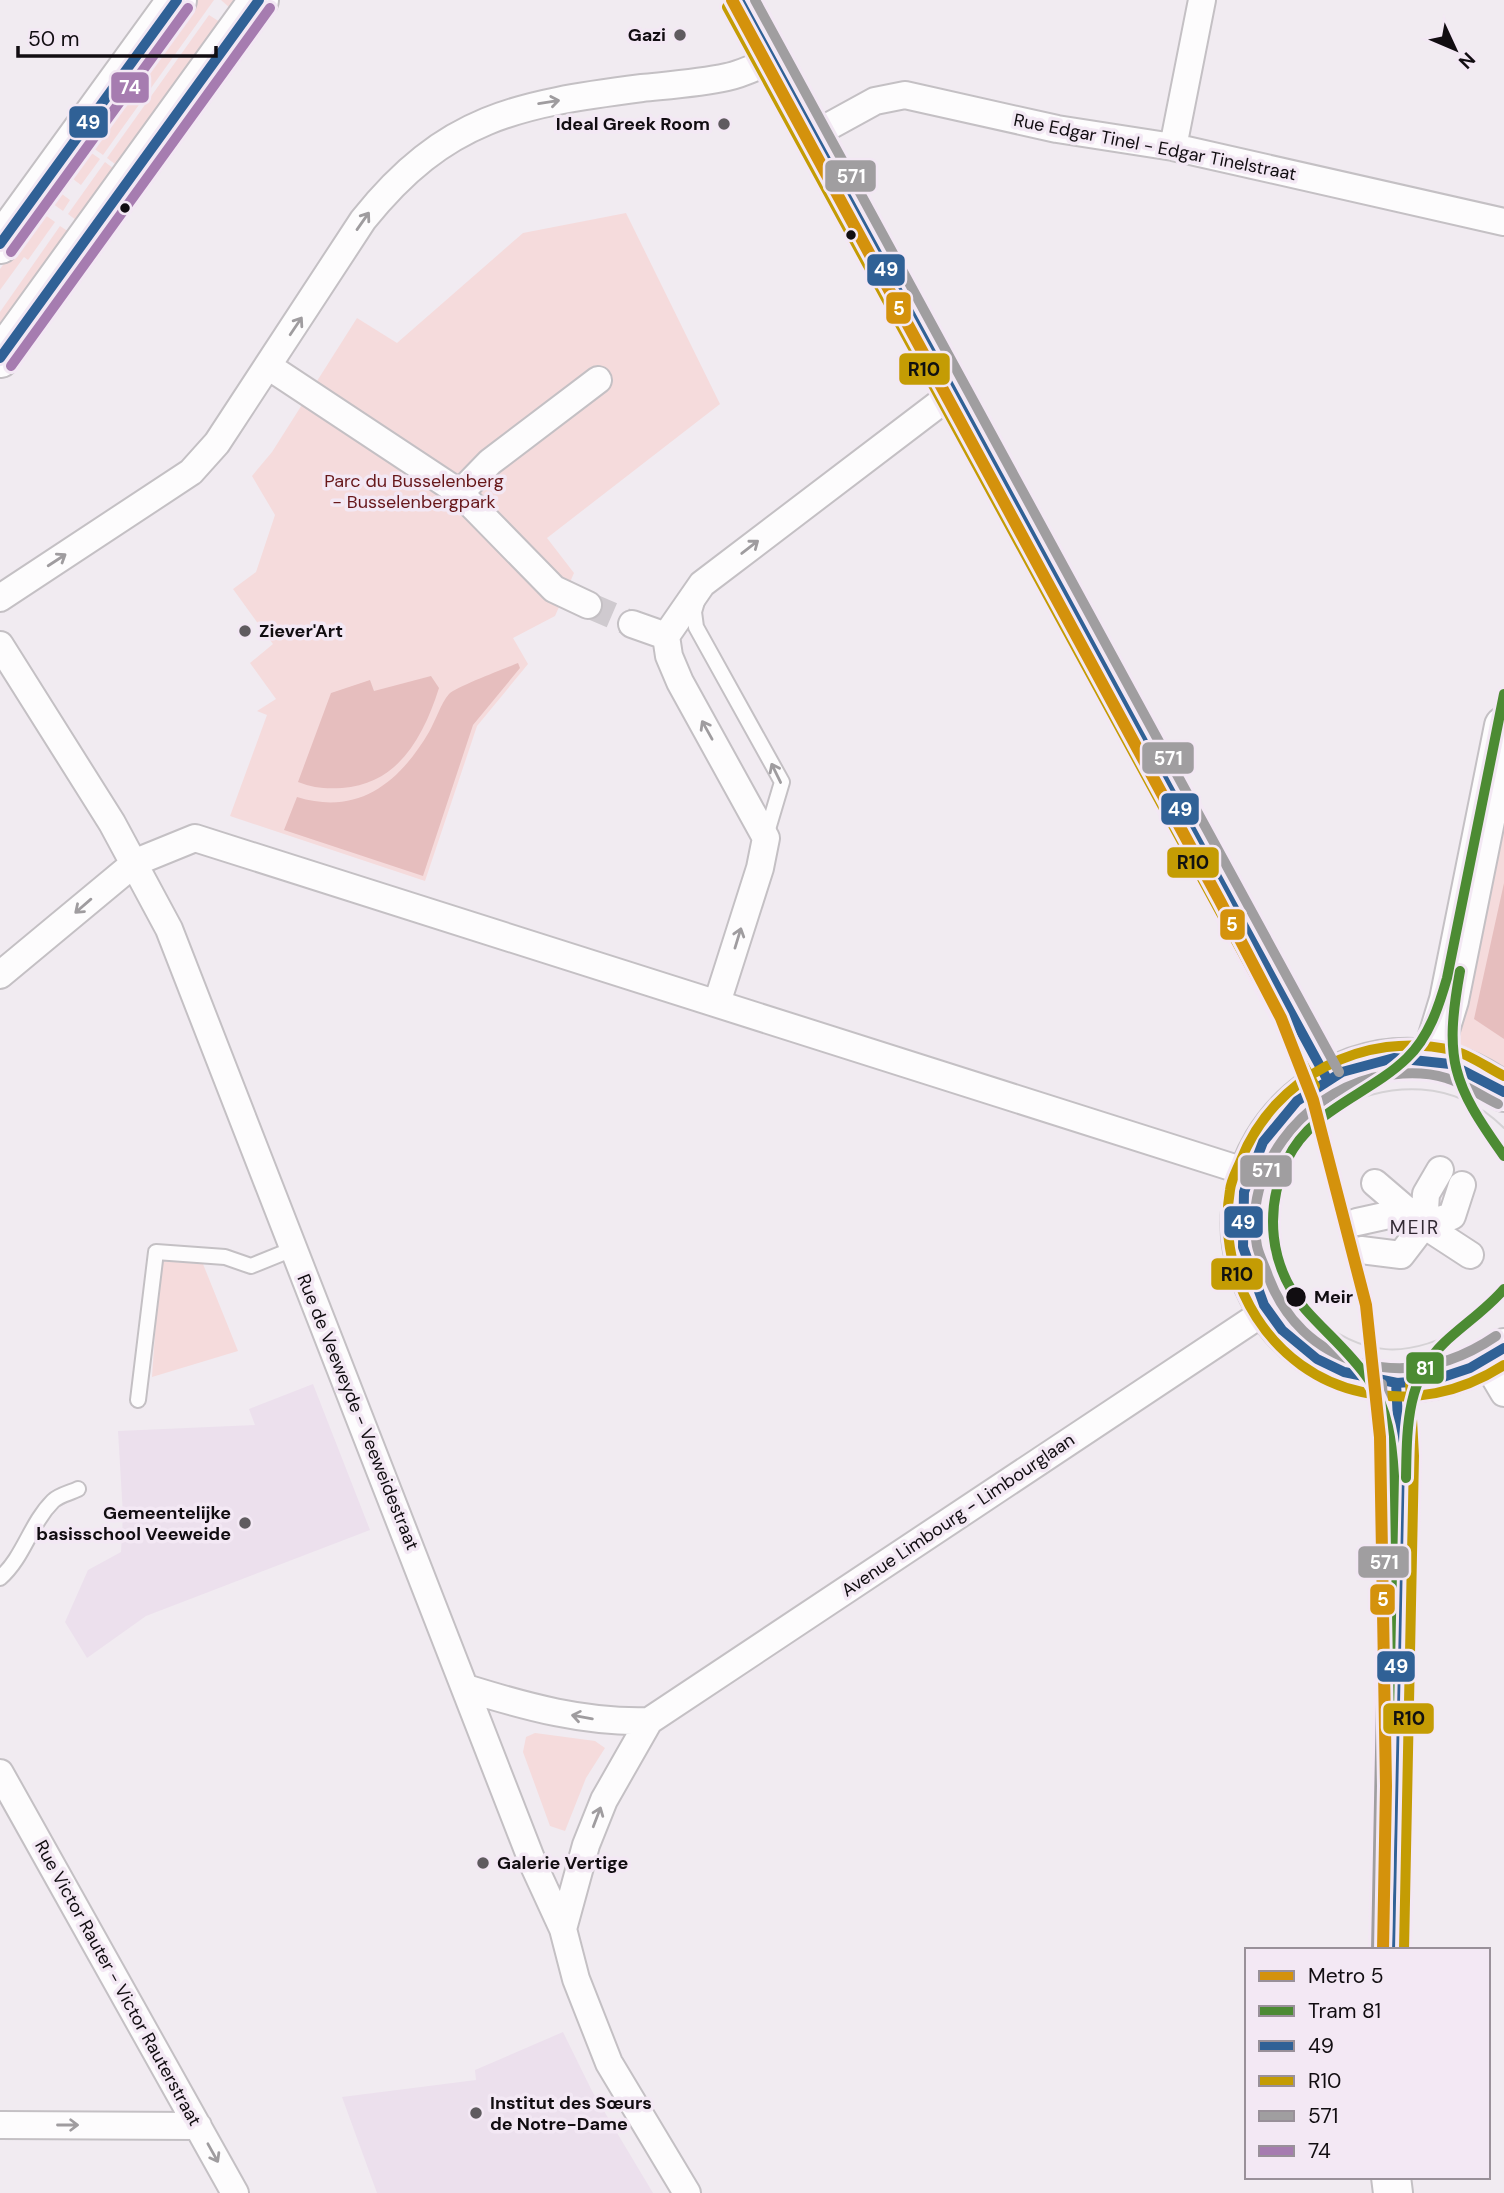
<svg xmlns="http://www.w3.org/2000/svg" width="1504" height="2193" font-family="'DM Sans',sans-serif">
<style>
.built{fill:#ece0ed}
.green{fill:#f5dbdc}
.forest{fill:#e6bebe}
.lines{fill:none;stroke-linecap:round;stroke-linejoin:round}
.street-tunnel{stroke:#cfcacf;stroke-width:26;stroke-dasharray:26 13;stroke-linecap:butt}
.lane-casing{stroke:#c4c0c4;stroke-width:18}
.street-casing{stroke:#c4c0c4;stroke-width:30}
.secondary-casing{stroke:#c4c0c4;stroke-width:42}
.primary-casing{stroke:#c4c0c4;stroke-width:42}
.lane{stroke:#fdfcfd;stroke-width:14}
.street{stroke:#fdfcfd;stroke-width:26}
.secondary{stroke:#fdfcfd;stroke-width:38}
.primary{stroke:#fdfcfd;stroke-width:38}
.tram{stroke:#d5d2d5;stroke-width:2}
.bus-1-casing{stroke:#f3e8f4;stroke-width:16}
.bus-2-casing{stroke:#f3e8f4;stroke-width:16}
.bus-3-casing{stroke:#f3e8f4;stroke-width:16}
.bus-4-casing{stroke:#f3e8f4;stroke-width:16}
.bus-1{stroke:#306196;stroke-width:10}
.bus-2{stroke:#c49c04;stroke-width:10}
.bus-3{stroke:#a09ea0;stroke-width:10}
.bus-4{stroke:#a67cb0;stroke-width:10}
.tram-1-casing{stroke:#f3e8f4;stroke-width:16}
.tram-1{stroke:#4c8b33;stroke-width:10}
.metro-1-casing{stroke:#f3e8f4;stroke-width:18}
.metro-1{stroke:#d4920c;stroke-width:12}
.oneway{stroke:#9f9c9f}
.poi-dot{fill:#5f5b5f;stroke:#f3e8f4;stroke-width:2.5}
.bus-dot{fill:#110d11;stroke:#f3e8f4;stroke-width:2.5}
.labels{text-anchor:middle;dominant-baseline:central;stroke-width:7;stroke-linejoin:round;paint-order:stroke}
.poi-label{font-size:18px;font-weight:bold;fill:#110d11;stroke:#f3e8f4;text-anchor:end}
.street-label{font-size:18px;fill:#110d11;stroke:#f3e8f4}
.park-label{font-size:18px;fill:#67171a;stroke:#f3e8f4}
.stop-label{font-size:18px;font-weight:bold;fill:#110d11;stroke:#f3e8f4;text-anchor:start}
.neighbourhood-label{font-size:19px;letter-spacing:2px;fill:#322933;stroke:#f3e8f4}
.line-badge{stroke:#f3e8f4;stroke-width:2.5}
.badge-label{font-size:19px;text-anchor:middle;font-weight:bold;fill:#fff}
.pale-badge-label{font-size:19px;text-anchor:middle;font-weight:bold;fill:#111}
</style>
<rect width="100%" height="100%" fill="#f1ebf1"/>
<path class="built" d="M 313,1384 L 370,1530 L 146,1616 L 87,1658 L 65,1622 L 88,1570 L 121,1552 L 123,1515 L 118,1431 L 255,1425 L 249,1409 Z
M 563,2032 L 592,2091 L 653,2193 L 377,2193 L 342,2097 L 476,2080 L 475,2070 Z"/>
<path class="green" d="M 192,0 L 214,0 L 103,155 L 89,145 Z
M 221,0 L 239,0 L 119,167 L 107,158 L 209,15 L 220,22 L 230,8 Z
M 86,149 L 100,159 L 81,185 L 69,176 L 58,191 L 70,200 L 63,211 L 49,201 Z
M 105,162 L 117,171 L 80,223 L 68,214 Z
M 41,212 L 55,222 L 28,260 L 24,257 L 0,290 L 0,269 Z
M 626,213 L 720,404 L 547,538 L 574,573 L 555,616 L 513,638 L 528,664 L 477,726 L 425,881 L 230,816 L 267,715 L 257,711 L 276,699 L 250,663 L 273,644 L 233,589 L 256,572 L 275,515 L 252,476 L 272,452 L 357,318 L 397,343 L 523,233 Z
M 60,226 L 72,234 L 0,332 L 0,312 Z
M 1504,786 L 1504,1078 L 1458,1049 L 1456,1032 Z
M 160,1261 L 203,1264 L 238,1351 L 152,1377 Z
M 535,1733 L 595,1741 L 605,1748 L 586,1778 L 565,1831 L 550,1826 L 523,1752 L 526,1737 Z"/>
<path class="forest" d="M 518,663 L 520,668 L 473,725 L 423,876 L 284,830 L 297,797 C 358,816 399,783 429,732 C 435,722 441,703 449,694 C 458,686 504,669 518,663 Z
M 431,676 L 439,688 C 423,738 398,784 342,788 C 326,789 313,788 298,782 L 331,693 L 370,680 L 374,691 Z
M 1504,883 L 1504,1039 L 1474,1019 Z"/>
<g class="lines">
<path class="street-tunnel" d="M 588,605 L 632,624"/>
<defs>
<path id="lane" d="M 698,598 L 694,612 L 696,627 L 782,782 L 766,836
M 138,1400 L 156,1252 L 225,1257 L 251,1266 L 293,1249
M 0,1578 C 24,1557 30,1524 53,1501 C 59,1495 70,1493 78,1489"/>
<path id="street" d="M 739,0 L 1327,1079
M 813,135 L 875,101 L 905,95 L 1057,129 L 1173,147 L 1504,222
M 1173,147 L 1202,0
M 268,366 L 460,493 L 554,589 L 588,605
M 460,493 L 490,462 L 598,380
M 0,598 L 191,472 L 217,443 L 363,220 C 445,117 518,104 642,88 C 671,85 700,83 727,77 C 742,74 758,66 772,60
M 632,624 L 666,636
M 0,645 L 112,823 L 169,929 L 534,1866 L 563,1929 L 576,1979 L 609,2063 L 687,2193
M 0,975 L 136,862 L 195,838 L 1247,1172
M 717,1003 L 760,868 L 766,838 L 680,682 L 669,656 L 666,636 L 702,584 L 953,393
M 1375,1183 L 1424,1225 L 1452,1216 L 1462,1185
M 1357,1222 L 1407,1211
M 1424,1225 L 1470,1255
M 1361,1250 L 1401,1255 L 1424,1225 L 1426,1194 L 1440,1170
M 1485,1361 L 1504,1393
M 466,1688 C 527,1707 585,1723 649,1721
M 0,1773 L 235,2193
M 563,1929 L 586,1845 L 604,1800 L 649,1721 L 1267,1310
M 0,2125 L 198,2126"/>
<path id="secondary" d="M 1431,1059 L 1449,1000 L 1504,726
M 1504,1092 C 1363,984 1174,1152 1264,1305 C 1284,1340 1319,1367 1359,1377 C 1410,1391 1461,1380 1504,1348
M 1390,1950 L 1400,1456 L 1396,1383
M 1391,2177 L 1393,2193"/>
<path id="primary" d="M 0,244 L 177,0
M 0,358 L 259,0"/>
</defs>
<use href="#lane" class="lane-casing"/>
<use href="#street" class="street-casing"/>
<use href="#secondary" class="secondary-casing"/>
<use href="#primary" class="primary-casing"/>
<use href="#lane" class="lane"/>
<use href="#street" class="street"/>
<use href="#secondary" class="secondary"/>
<use href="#primary" class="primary"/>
<path class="tram" d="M 1331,1111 C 1390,1080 1455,1079 1504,1128
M 1310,1313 C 1362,1358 1407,1360 1467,1326
M 1476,1318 L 1504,1296"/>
<defs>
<path id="bus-1" d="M 739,0 L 1327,1079
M 0,244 L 177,0
M 0,358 L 259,0
M 1504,1092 L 1450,1064 L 1394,1058 L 1342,1072 L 1297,1101 L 1263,1142 L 1244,1192 L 1243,1247 L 1264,1305 L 1282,1330 L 1317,1359 L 1344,1372 L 1397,1383 L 1434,1380 L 1470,1368 L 1504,1348
M 1390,1950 L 1400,1456 L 1396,1383"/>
<path id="bus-2" d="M 727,7 L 1315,1086
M 1504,1076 C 1488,1068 1469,1054 1452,1050 C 1364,1030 1274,1077 1241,1160 C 1237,1170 1231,1180 1230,1190 C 1215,1280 1272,1373 1362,1392 C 1412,1403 1461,1393 1504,1365
M 1404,1950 L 1414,1456 L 1410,1382"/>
<path id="bus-3" d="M 755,0 L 1339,1072
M 1496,1336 C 1455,1364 1410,1376 1360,1363 C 1315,1350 1284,1319 1268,1276 C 1265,1266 1259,1256 1257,1246 C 1242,1170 1302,1096 1372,1078 C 1395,1073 1423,1071 1446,1078 C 1463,1083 1481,1096 1498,1104
M 1376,1950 L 1386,1456 L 1382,1384"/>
<path id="bus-4" d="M 11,252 L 188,8
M 11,366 L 270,8"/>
</defs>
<use href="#bus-1" class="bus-1-casing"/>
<use href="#bus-2" class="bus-2-casing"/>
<use href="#bus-3" class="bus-3-casing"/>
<use href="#bus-4" class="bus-4-casing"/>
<use href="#bus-1" class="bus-1"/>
<use href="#bus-2" class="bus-2"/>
<use href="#bus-3" class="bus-3"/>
<use href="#bus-4" class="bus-4"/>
<defs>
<path id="tram-1" d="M 1460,971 C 1444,1060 1452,1083 1504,1156
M 1406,1478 C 1407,1429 1406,1379 1444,1343 C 1464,1324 1486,1310 1504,1289
M 1384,1950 L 1394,1476 C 1392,1442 1388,1409 1369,1380 C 1351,1353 1326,1333 1305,1309 C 1269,1266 1264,1210 1287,1160 C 1311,1109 1369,1095 1407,1058 C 1429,1037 1439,1006 1447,978 L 1504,694"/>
</defs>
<use href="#tram-1" class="tram-1-casing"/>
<use href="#tram-1" class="tram-1"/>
<defs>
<path id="metro-1" d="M 732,0 L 1220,901 L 1281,1018 L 1313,1100 L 1366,1305 L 1380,1437 L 1386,1786 L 1383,1950"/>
</defs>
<use href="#metro-1" class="metro-1-casing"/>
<use href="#metro-1" class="metro-1"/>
</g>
<defs><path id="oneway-shaft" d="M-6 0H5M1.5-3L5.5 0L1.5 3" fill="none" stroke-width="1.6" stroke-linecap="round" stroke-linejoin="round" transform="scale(1.75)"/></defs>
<g class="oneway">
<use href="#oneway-shaft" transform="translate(549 102) rotate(-9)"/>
<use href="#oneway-shaft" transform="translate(363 221) rotate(-55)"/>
<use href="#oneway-shaft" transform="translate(296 326) rotate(-56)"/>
<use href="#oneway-shaft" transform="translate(750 547) rotate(-38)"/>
<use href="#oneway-shaft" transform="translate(57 560) rotate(-33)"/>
<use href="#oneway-shaft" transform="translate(707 730) rotate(-119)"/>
<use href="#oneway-shaft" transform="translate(776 773) rotate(-116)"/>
<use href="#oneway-shaft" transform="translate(83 906) rotate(139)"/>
<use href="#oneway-shaft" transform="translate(738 938) rotate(-73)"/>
<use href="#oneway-shaft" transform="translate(582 1717) rotate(-170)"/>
<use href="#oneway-shaft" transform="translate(597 1817) rotate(-69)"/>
<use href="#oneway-shaft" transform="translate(68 2125)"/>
<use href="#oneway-shaft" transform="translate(213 2153) rotate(61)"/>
</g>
<g class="poi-dot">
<circle cx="680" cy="35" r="7"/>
<circle cx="724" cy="124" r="7"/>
<circle cx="245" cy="631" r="7"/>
<circle cx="245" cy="1523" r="7"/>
<circle cx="483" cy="1863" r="7"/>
<circle cx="476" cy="2113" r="7"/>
</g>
<g class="bus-dot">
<circle cx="125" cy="208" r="6"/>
<circle cx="851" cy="235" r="6"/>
<circle cx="1296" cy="1297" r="11"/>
</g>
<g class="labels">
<g class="poi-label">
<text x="666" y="35">Gazi</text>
<text x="710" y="124">Ideal Greek Room</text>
<text x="259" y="631" text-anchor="start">Ziever'Art</text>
<text x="231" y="1513">Gemeentelijke<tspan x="231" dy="21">basisschool Veeweide</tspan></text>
<text x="497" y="1863" text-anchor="start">Galerie Vertige</text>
<text x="490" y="2103" text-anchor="start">Institut des Sœurs<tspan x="490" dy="21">de Notre-Dame</tspan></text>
</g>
<g class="street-label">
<text transform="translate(1155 147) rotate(11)">Rue Edgar Tinel - Edgar Tinelstraat</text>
<text transform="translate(358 1412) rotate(68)">Rue de Veeweyde - Veeweidestraat</text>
<text transform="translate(958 1515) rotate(-34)">Avenue Limbourg - Limbourglaan</text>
<text transform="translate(118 1983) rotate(61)">Rue Victor Rauter - Victor Rauterstraat</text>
</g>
<g class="park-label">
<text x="414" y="481">Parc du Busselenberg<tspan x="414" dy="21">- Busselenbergpark</tspan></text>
</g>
<g class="stop-label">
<text x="1314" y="1297">Meir</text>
</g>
<g class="neighbourhood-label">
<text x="1415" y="1227">MEIR</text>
</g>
</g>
<g class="line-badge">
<rect x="110" y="71" width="40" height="33" rx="7" fill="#a67cb0"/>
<rect x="68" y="105" width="41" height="34" rx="7" fill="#306196"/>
<rect x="824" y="159" width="53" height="34" rx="7" fill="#a09ea0"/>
<rect x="866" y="253" width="40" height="34" rx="7" fill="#306196"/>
<rect x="885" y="291" width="27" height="34" rx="7" fill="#d4920c"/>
<rect x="898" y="352" width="53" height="34" rx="7" fill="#c49c04"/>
<rect x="1141" y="741" width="54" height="34" rx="7" fill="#a09ea0"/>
<rect x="1160" y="792" width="40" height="34" rx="7" fill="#306196"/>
<rect x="1166" y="846" width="54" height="33" rx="7" fill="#c49c04"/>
<rect x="1219" y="908" width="27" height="33" rx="7" fill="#d4920c"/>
<rect x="1239" y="1154" width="54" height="34" rx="7" fill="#a09ea0"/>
<rect x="1223" y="1205" width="41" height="34" rx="7" fill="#306196"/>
<rect x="1210" y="1257" width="54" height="34" rx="7" fill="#c49c04"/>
<rect x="1405" y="1351" width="40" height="34" rx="7" fill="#4c8b33"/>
<rect x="1357" y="1545" width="53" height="34" rx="7" fill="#a09ea0"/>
<rect x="1369" y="1583" width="27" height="33" rx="7" fill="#d4920c"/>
<rect x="1376" y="1650" width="40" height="33" rx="7" fill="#306196"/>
<rect x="1382" y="1702" width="53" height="33" rx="7" fill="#c49c04"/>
</g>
<g class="badge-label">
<text x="130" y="94">74</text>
<text x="88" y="129">49</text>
<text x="851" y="183">571</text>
<text x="886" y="276">49</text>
<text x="899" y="315">5</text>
<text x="1168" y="765">571</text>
<text x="1180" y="816">49</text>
<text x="1232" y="931">5</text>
<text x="1266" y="1177">571</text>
<text x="1243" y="1229">49</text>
<text x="1425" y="1375">81</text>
<text x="1384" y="1569">571</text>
<text x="1383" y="1606">5</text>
<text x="1396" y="1673">49</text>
</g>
<g class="pale-badge-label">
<text x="924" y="376">R10</text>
<text x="1193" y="869">R10</text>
<text x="1237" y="1281">R10</text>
<text x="1409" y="1725">R10</text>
</g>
<rect x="1245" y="1948" width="245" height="231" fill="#f3e8f4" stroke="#999099" stroke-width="2"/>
<rect x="1259" y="1971" width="35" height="10" fill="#d4920c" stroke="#999099" stroke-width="2"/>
<text x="1308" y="1983" font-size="21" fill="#110d11">Metro 5</text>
<rect x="1259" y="2006" width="35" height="10" fill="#4c8b33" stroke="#999099" stroke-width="2"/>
<text x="1308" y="2018" font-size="21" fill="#110d11">Tram 81</text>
<rect x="1259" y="2041" width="35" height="10" fill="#306196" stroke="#999099" stroke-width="2"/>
<text x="1308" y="2053" font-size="21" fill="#110d11">49</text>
<rect x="1259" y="2076" width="35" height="10" fill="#c49c04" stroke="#999099" stroke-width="2"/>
<text x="1308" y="2088" font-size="21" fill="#110d11">R10</text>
<rect x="1259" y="2111" width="35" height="10" fill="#a09ea0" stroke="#999099" stroke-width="2"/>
<text x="1308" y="2123" font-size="21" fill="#110d11">571</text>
<rect x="1259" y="2146" width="35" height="10" fill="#a67cb0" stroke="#999099" stroke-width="2"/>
<text x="1308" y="2158" font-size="21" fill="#110d11">74</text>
<g transform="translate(1455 49) rotate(134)" stroke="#f3e8f4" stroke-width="5" paint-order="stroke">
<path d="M0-5L12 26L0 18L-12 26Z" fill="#110d11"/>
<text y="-10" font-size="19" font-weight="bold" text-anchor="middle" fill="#110d11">N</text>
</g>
<path d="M18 46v10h198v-10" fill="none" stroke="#110d11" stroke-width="3.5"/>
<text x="28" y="46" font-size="21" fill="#110d11" stroke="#f3e8f4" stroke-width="5" paint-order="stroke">50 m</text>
</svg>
